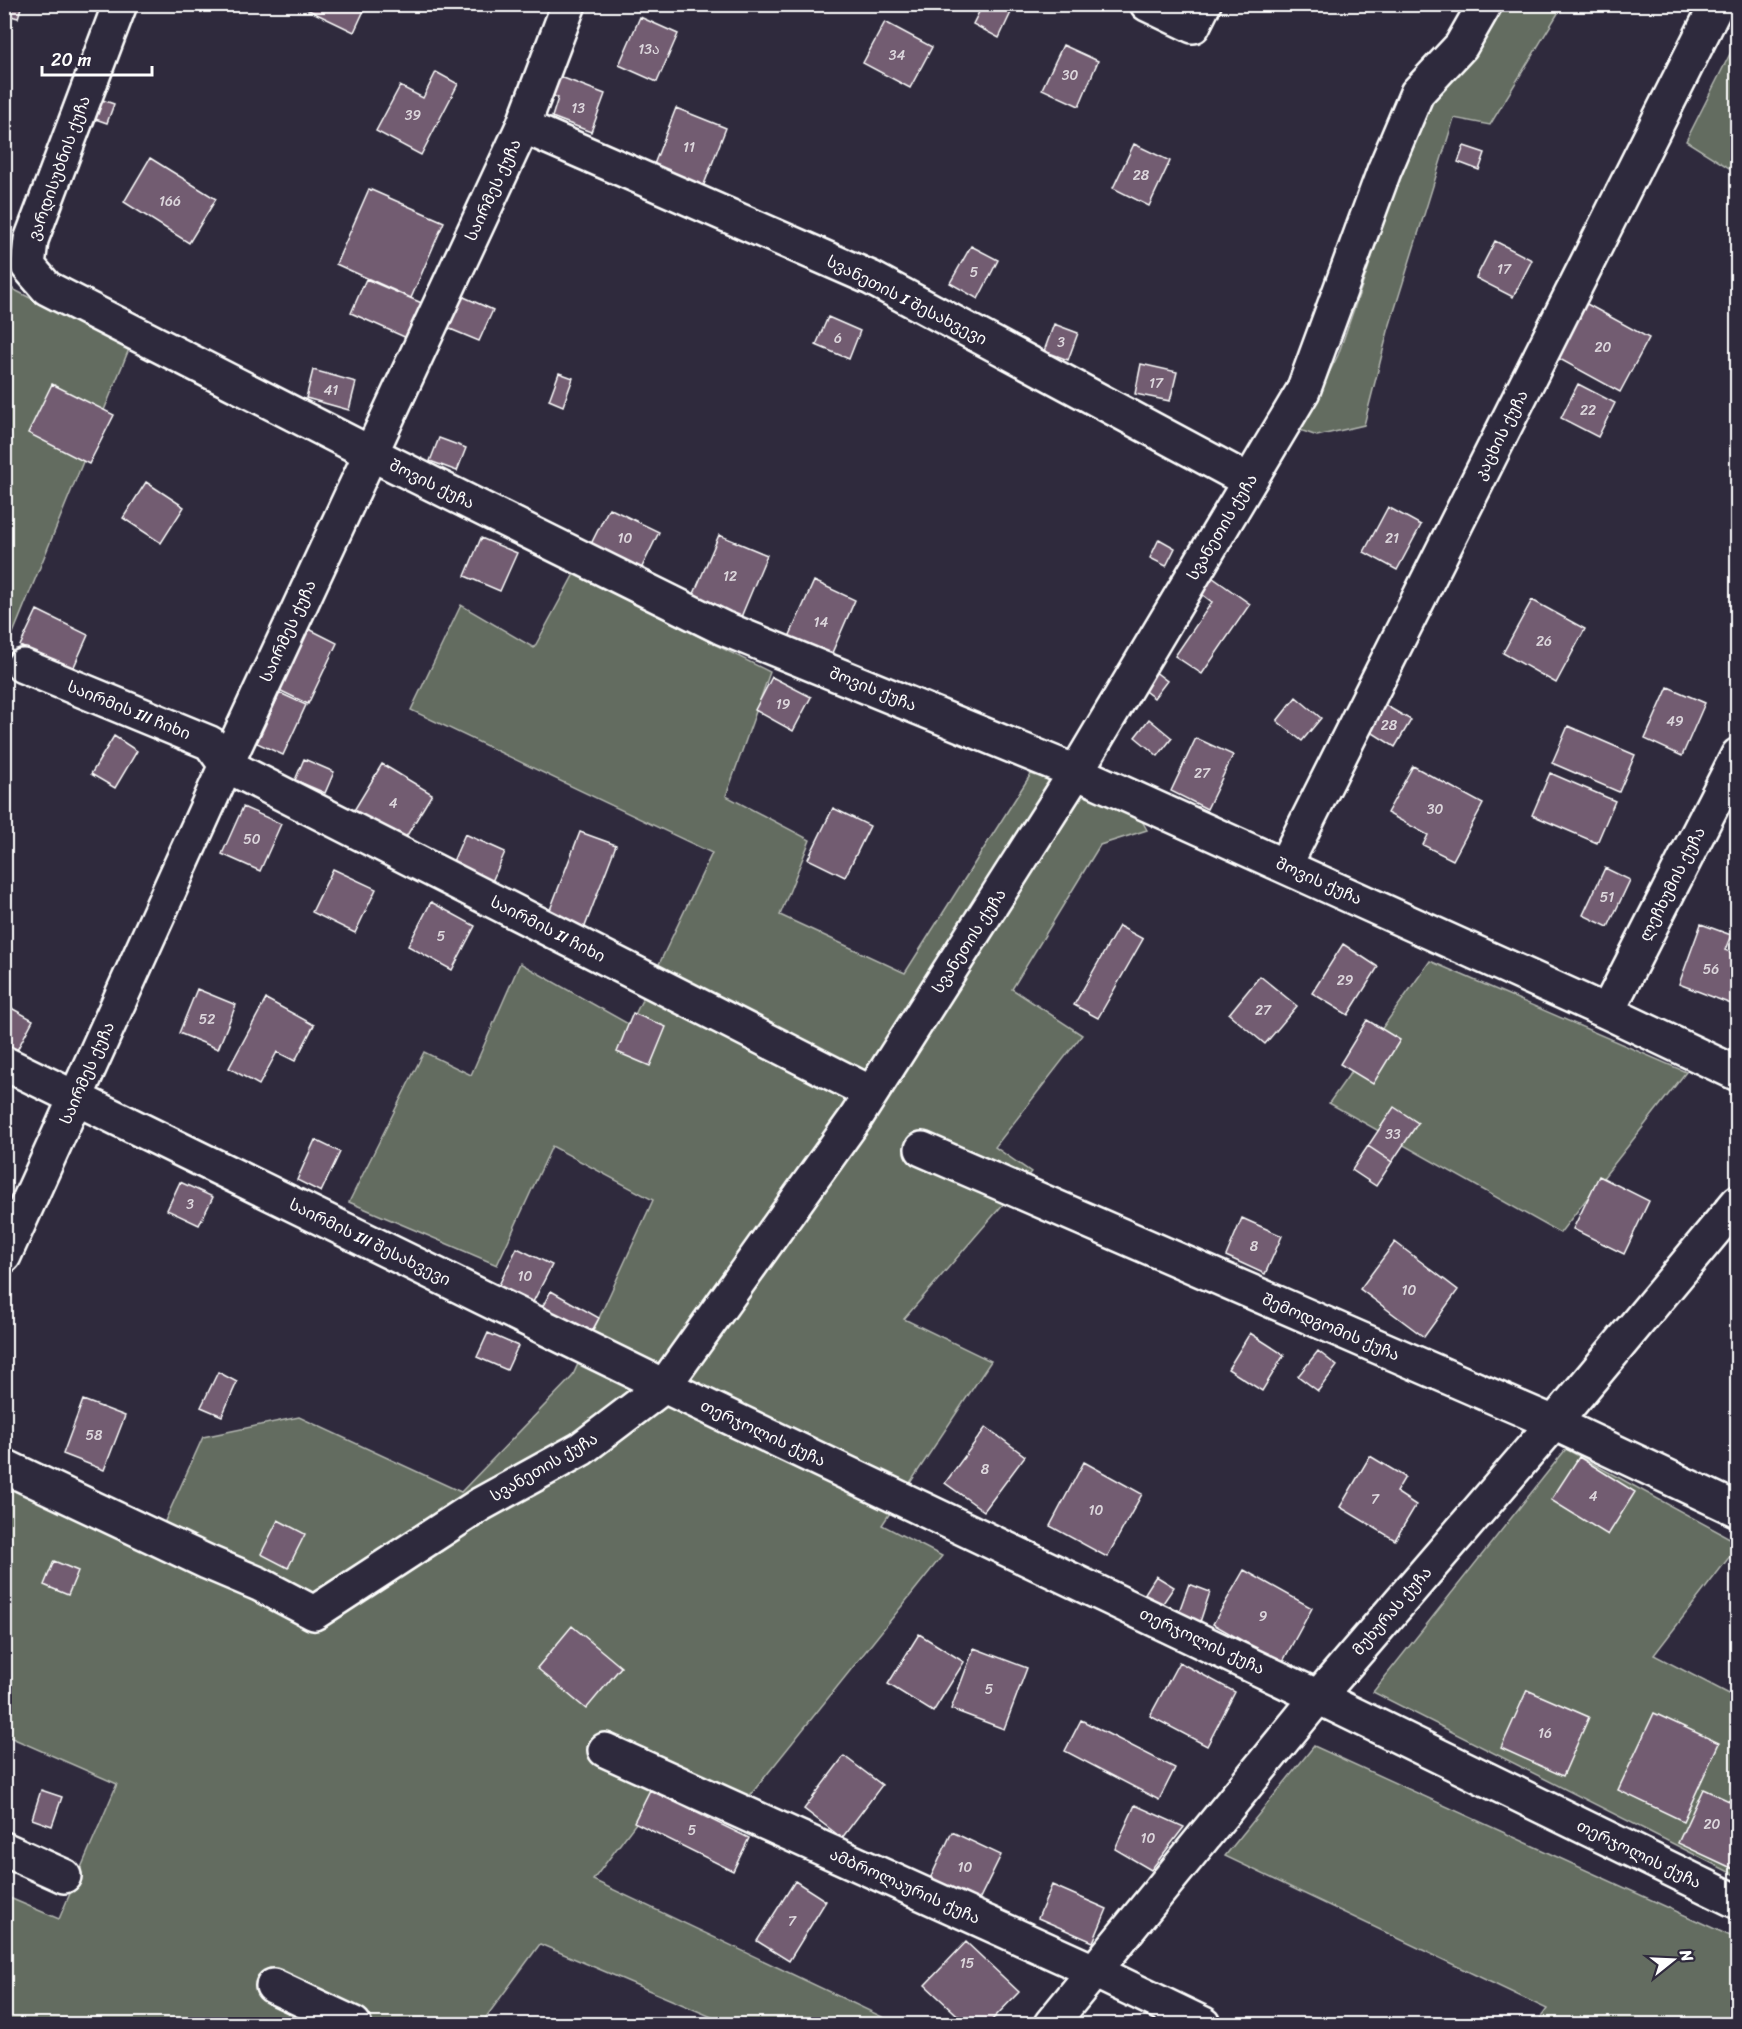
<svg xmlns="http://www.w3.org/2000/svg" width="1742" height="2029" font-family="Sriracha,'Noto Sans Georgian',sans-serif">
<style>
.green{fill:#646c60;stroke:#b2b6b0;stroke-width:1.5}
.building{fill:#725c71;stroke:#fff;stroke-width:1.5}
.lines{fill:none;stroke-linecap:round;stroke-linejoin:round}
.minor-casing{stroke:#fff;stroke-width:38}
.minor{stroke:#2f2a3d;stroke-width:33}
.labels{text-anchor:middle;dominant-baseline:central;stroke-width:5;stroke-linejoin:round;paint-order:stroke}
.number-label{font-size:14px;fill:#dcd6dc}
.street-label{font-size:16px;fill:#fff;stroke:#2f2a3d}
</style>
<rect width="100%" height="100%" fill="#2f2a3d"/>
<filter id="ink" filterUnits="userSpaceOnUse"><feTurbulence type="fractalNoise" baseFrequency=".0167" numOctaves="2"/><feDisplacementMap in="SourceGraphic" scale="12" xChannelSelector="R" yChannelSelector="G"/><feConvolveMatrix kernelMatrix="1 2 1 2 8 2 1 2 1" color-interpolation-filters="sRGB"/></filter>
<g filter="url(#ink)">
<path class="green" d="M 1464,5 L 1563,5 L 1490,125 L 1454,118 L 1388,331 L 1364,425 L 1317,436 L 1300,430 L 1338,355 L 1421,116 Z
M 1737,40 L 1737,173 L 1686,141 Z
M 5,285 L 129,349 L 5,653 Z
M 574,574 L 770,672 L 726,796 L 810,840 L 780,915 L 905,973 L 1031,774 L 1136,810 L 1147,830 L 1100,845 L 1012,989 L 1082,1035 L 995,1147 L 1031,1172 L 904,1319 L 991,1361 L 882,1525 L 942,1556 L 744,1803 L 679,1766 L 593,1880 L 893,2022 L 890,2024 L 728,2024 L 540,1944 L 481,2024 L 5,2024 L 5,1896 L 59,1919 L 117,1784 L 5,1735 L 5,1483 L 151,1552 L 203,1437 L 299,1417 L 461,1492 L 572,1377 L 653,1200 L 552,1146 L 497,1265 L 349,1202 L 424,1052 L 471,1075 L 520,963 L 630,1025 L 712,853 L 411,710 L 461,605 L 534,648 Z
M 1430,961 L 1686,1072 L 1560,1233 L 1329,1103 Z
M 1566,1449 L 1737,1542 L 1737,1547 L 1654,1655 L 1737,1698 L 1737,1876 L 1373,1692 Z
M 1314,1746 L 1737,1939 L 1737,2024 L 1536,2024 L 1547,2009 L 1225,1856 Z"/>
<path class="building" d="M 4,4 L 22,4 L 18,18 L 4,14 Z
M 296,4 L 367,4 L 354,32 Z
M 983,4 L 1015,4 L 999,38 L 973,24 Z
M 640,17 L 678,34 L 657,82 L 619,65 Z
M 885,22 L 932,47 L 910,88 L 863,63 Z
M 1063,45 L 1098,61 L 1079,106 L 1042,89 Z
M 436,72 L 458,84 L 421,155 L 376,131 L 400,86 L 423,98 Z
M 553,74 L 605,94 L 591,132 L 552,117 L 558,98 L 546,93 Z
M 91,96 L 114,104 L 107,123 L 84,115 Z
M 676,108 L 726,128 L 703,187 L 653,167 Z
M 1134,144 L 1170,161 L 1149,206 L 1113,188 Z
M 1464,146 L 1485,153 L 1479,170 L 1458,162 Z
M 150,158 L 216,199 L 189,243 L 124,202 Z
M 369,189 L 444,222 L 411,298 L 336,264 Z
M 1495,241 L 1532,260 L 1513,297 L 1476,278 Z
M 971,246 L 998,260 L 978,299 L 950,283 Z
M 366,279 L 424,304 L 409,339 L 351,313 Z
M 457,294 L 493,310 L 479,341 L 443,326 Z
M 1585,303 L 1649,338 L 1620,392 L 1556,357 Z
M 828,317 L 860,331 L 849,359 L 816,345 Z
M 1054,324 L 1078,333 L 1068,360 L 1044,351 Z
M 1141,364 L 1177,372 L 1170,401 L 1135,394 Z
M 313,370 L 356,382 L 349,410 L 306,398 Z
M 559,373 L 573,378 L 563,406 L 549,400 Z
M 52,384 L 114,415 L 89,464 L 28,433 Z
M 1578,384 L 1615,403 L 1598,437 L 1561,418 Z
M 439,438 L 466,448 L 457,471 L 430,461 Z
M 146,482 L 184,507 L 161,543 L 123,518 Z
M 1388,507 L 1421,525 L 1397,570 L 1364,552 Z
M 609,508 L 659,532 L 641,569 L 591,544 Z
M 719,535 L 767,555 L 741,617 L 693,596 Z
M 481,538 L 517,553 L 500,591 L 465,576 Z
M 1159,539 L 1175,548 L 1166,566 L 1150,558 Z
M 1206,573 L 1250,604 L 1202,674 L 1175,656 L 1212,602 L 1195,589 Z
M 814,581 L 855,600 L 828,662 L 786,644 Z
M 1532,600 L 1585,629 L 1556,683 L 1503,653 Z
M 37,610 L 88,635 L 72,671 L 20,646 Z
M 307,628 L 337,643 L 308,704 L 277,689 Z
M 1150,668 L 1167,681 L 1154,698 L 1137,685 Z
M 772,677 L 811,697 L 793,731 L 755,710 Z
M 1668,687 L 1705,703 L 1682,756 L 1645,739 Z
M 280,693 L 306,705 L 283,755 L 257,743 Z
M 1296,697 L 1321,718 L 1302,741 L 1277,721 Z
M 1383,704 L 1411,720 L 1395,747 L 1368,730 Z
M 1149,719 L 1172,738 L 1158,756 L 1135,737 Z
M 1568,726 L 1635,755 L 1619,792 L 1552,763 Z
M 114,736 L 137,751 L 115,788 L 91,774 Z
M 1196,738 L 1233,755 L 1207,809 L 1171,791 Z
M 304,759 L 334,772 L 325,793 L 295,780 Z
M 382,764 L 432,794 L 403,842 L 353,812 Z
M 1413,766 L 1483,804 L 1453,860 L 1423,845 L 1428,835 L 1387,813 Z
M 1550,773 L 1615,801 L 1597,843 L 1532,815 Z
M 243,807 L 281,824 L 260,871 L 222,854 Z
M 833,808 L 870,826 L 845,877 L 808,859 Z
M 580,832 L 616,845 L 584,929 L 548,915 Z
M 465,834 L 505,852 L 491,884 L 451,866 Z
M 1605,868 L 1630,880 L 1608,927 L 1583,915 Z
M 333,869 L 376,889 L 355,933 L 312,912 Z
M 431,902 L 475,926 L 452,970 L 408,946 Z
M 1701,924 L 1731,935 L 1725,950 L 1738,955 L 1738,987 L 1731,1004 L 1679,984 Z
M 1119,926 L 1143,939 L 1098,1018 L 1074,1005 Z
M 1343,944 L 1378,967 L 1348,1015 L 1312,993 Z
M 1260,976 L 1297,1006 L 1265,1044 L 1229,1014 Z
M 197,989 L 236,1005 L 218,1049 L 179,1033 Z
M 266,999 L 314,1025 L 295,1061 L 277,1052 L 259,1085 L 229,1068 Z
M 4,1004 L 33,1020 L 16,1052 L 4,1046 Z
M 633,1013 L 666,1027 L 650,1066 L 617,1052 Z
M 1367,1020 L 1400,1040 L 1373,1084 L 1340,1064 Z
M 1394,1107 L 1418,1123 L 1392,1162 L 1368,1146 Z
M 315,1140 L 340,1152 L 321,1192 L 297,1180 Z
M 1368,1146 L 1392,1162 L 1376,1186 L 1352,1170 Z
M 1599,1176 L 1649,1201 L 1624,1254 L 1573,1229 Z
M 180,1182 L 213,1197 L 199,1225 L 167,1210 Z
M 1242,1218 L 1282,1236 L 1265,1274 L 1226,1256 Z
M 1395,1242 L 1458,1290 L 1424,1337 L 1360,1289 Z
M 517,1248 L 552,1265 L 532,1304 L 498,1287 Z
M 551,1291 L 599,1318 L 587,1340 L 539,1313 Z
M 488,1333 L 518,1346 L 507,1370 L 477,1357 Z
M 1250,1333 L 1284,1355 L 1262,1391 L 1228,1369 Z
M 1318,1351 L 1337,1366 L 1318,1391 L 1298,1376 Z
M 218,1372 L 237,1382 L 222,1416 L 201,1407 Z
M 83,1400 L 125,1416 L 104,1470 L 63,1454 Z
M 986,1427 L 1025,1456 L 984,1511 L 945,1483 Z
M 1370,1456 L 1405,1477 L 1396,1492 L 1416,1505 L 1395,1540 L 1340,1507 Z
M 1579,1457 L 1635,1492 L 1608,1535 L 1551,1500 Z
M 1084,1462 L 1142,1494 L 1107,1557 L 1050,1526 Z
M 278,1520 L 305,1534 L 288,1568 L 261,1554 Z
M 54,1561 L 78,1571 L 68,1595 L 44,1585 Z
M 1244,1570 L 1312,1608 L 1282,1663 L 1213,1624 Z
M 1156,1576 L 1174,1587 L 1159,1609 L 1142,1598 Z
M 1189,1584 L 1210,1592 L 1199,1625 L 1177,1617 Z
M 572,1626 L 621,1667 L 586,1709 L 537,1668 Z
M 919,1634 L 964,1662 L 933,1712 L 888,1684 Z
M 974,1648 L 1027,1668 L 1004,1729 L 951,1709 Z
M 1179,1662 L 1235,1692 L 1207,1746 L 1150,1716 Z
M 1527,1690 L 1589,1717 L 1563,1776 L 1501,1748 Z
M 1654,1713 L 1719,1743 L 1683,1821 L 1618,1790 Z
M 1081,1720 L 1175,1768 L 1159,1800 L 1065,1751 Z
M 844,1756 L 882,1785 L 842,1838 L 804,1809 Z
M 1703,1789 L 1738,1805 L 1738,1871 L 1678,1843 Z
M 41,1790 L 62,1797 L 52,1826 L 32,1819 Z
M 650,1790 L 749,1838 L 733,1871 L 634,1822 Z
M 1135,1805 L 1184,1827 L 1151,1870 L 1115,1849 Z
M 952,1832 L 1001,1855 L 978,1902 L 930,1879 Z
M 795,1881 L 826,1901 L 789,1961 L 757,1941 Z
M 1052,1885 L 1107,1909 L 1093,1942 L 1038,1918 Z
M 966,1942 L 1019,1992 L 988,2024 L 967,2024 L 925,1985 Z"/>
<g class="lines">
<defs>
<path id="minor" d="M 120,4 L 31,240 L 28,266 L 47,288 L 370,453 L 723,628 L 1076,772 L 1607,1012 L 1738,1074
M 1147,4 L 1193,26 L 1204,4
M 523,126 L 871,278 L 1249,481
M 23,666 L 210,743 L 226,765 L 871,1093
M 1285,865 L 1717,4
M 1607,1012 L 1738,755
M 4,1063 L 664,1386 L 1318,1697 L 1738,1902
M 922,1149 L 1554,1423 L 1738,1510
M 4,1256 L 226,765 L 523,126 L 569,4
M 4,1466 L 207,1562 L 259,1584 L 314,1613 L 481,1504 L 581,1449 L 664,1386 L 855,1119 L 1076,772 L 1303,391 L 1384,171 L 1417,93 L 1461,46 L 1485,4
M 605,1750 L 1096,1972 L 1204,2024
M 4,1849 L 64,1876
M 273,1986 L 354,2024
M 1051,2024 L 1318,1697 L 1554,1423 L 1738,1202"/>
</defs>
<use href="#minor" class="minor-casing"/>
<use href="#minor" class="minor"/>
</g>
</g>
<g class="labels">
<g class="number-label">
<text x="649" y="49">13ა</text>
<text x="897" y="55">34</text>
<text x="1070" y="75">30</text>
<text x="578" y="108">13</text>
<text x="413" y="115">39</text>
<text x="689" y="147">11</text>
<text x="1141" y="175">28</text>
<text x="170" y="201">166</text>
<text x="1504" y="269">17</text>
<text x="974" y="272">5</text>
<text x="838" y="338">6</text>
<text x="1061" y="342">3</text>
<text x="1603" y="347">20</text>
<text x="1156" y="383">17</text>
<text x="331" y="390">41</text>
<text x="1588" y="410">22</text>
<text x="625" y="538">10</text>
<text x="1392" y="538">21</text>
<text x="730" y="576">12</text>
<text x="821" y="622">14</text>
<text x="1544" y="641">26</text>
<text x="783" y="704">19</text>
<text x="1675" y="721">49</text>
<text x="1389" y="725">28</text>
<text x="1202" y="773">27</text>
<text x="393" y="803">4</text>
<text x="1435" y="809">30</text>
<text x="252" y="839">50</text>
<text x="1607" y="897">51</text>
<text x="441" y="936">5</text>
<text x="1711" y="969">56</text>
<text x="1345" y="980">29</text>
<text x="1263" y="1010">27</text>
<text x="207" y="1019">52</text>
<text x="1393" y="1134">33</text>
<text x="190" y="1204">3</text>
<text x="1254" y="1246">8</text>
<text x="525" y="1276">10</text>
<text x="1409" y="1290">10</text>
<text x="94" y="1435">58</text>
<text x="985" y="1469">8</text>
<text x="1593" y="1496">4</text>
<text x="1375" y="1499">7</text>
<text x="1096" y="1510">10</text>
<text x="1263" y="1616">9</text>
<text x="989" y="1689">5</text>
<text x="1545" y="1733">16</text>
<text x="1712" y="1824">20</text>
<text x="692" y="1830">5</text>
<text x="1148" y="1838">10</text>
<text x="965" y="1867">10</text>
<text x="792" y="1921">7</text>
<text x="967" y="1963">15</text>
</g>
<g class="street-label">
<text transform="translate(59 168) rotate(-70)">ვარდისუბნის ქუჩა</text>
<text transform="translate(493 190) rotate(-65)">საირმეს ქუჩა</text>
<text transform="translate(907 300) rotate(27)">სვანეთის I შესახვევი</text>
<text transform="translate(1501 435) rotate(-63)">კაცხის ქუჩა</text>
<text transform="translate(432 484) rotate(26)">შოვის ქუჩა</text>
<text transform="translate(1222 527) rotate(-59)">სვანეთის ქუჩა</text>
<text transform="translate(288 631) rotate(-65)">საირმეს ქუჩა</text>
<text transform="translate(873 689) rotate(22)">შოვის ქუჩა</text>
<text transform="translate(129 710) rotate(22)">საირმის III ჩიხი</text>
<text transform="translate(1319 881) rotate(24)">შოვის ქუჩა</text>
<text transform="translate(1672 884) rotate(-63)">ლეჩხუმის ქუჩა</text>
<text transform="translate(548 929) rotate(27)">საირმის II ჩიხი</text>
<text transform="translate(969 941) rotate(-57)">სვანეთის ქუჩა</text>
<text transform="translate(87 1073) rotate(-66)">საირმეს ქუჩა</text>
<text transform="translate(370 1242) rotate(26)">საირმის III შესახვევი</text>
<text transform="translate(1331 1327) rotate(23)">შემოდგომის ქუჩა</text>
<text transform="translate(763 1433) rotate(25)">თერჯოლის ქუჩა</text>
<text transform="translate(544 1467) rotate(-30)">სვანეთის ქუჩა</text>
<text transform="translate(1392 1611) rotate(-49)">მუხურას ქუჩა</text>
<text transform="translate(1202 1641) rotate(25)">თერჯოლის ქუჩა</text>
<text transform="translate(1639 1854) rotate(26)">თერჯოლის ქუჩა</text>
<text transform="translate(905 1886) rotate(24)">ამბროლაურის ქუჩა</text>
</g>
</g>
<rect width="1742" height="2029" fill="none" stroke="#2f2a3d" stroke-width="24"/>
<rect x="12" y="12" width="1718" height="2005" fill="none" stroke="#fff" stroke-width="2" filter="url(#ink)"/>
<g transform="translate(1673 1960) rotate(72)" stroke="#2f2a3d" stroke-width="4.5" paint-order="stroke">
<path d="M0-4.5L10 22L0 15L-10 22Z" fill="#ffffff"/>
<text y="-9" font-size="16" font-weight="bold" text-anchor="middle" fill="#ffffff">N</text>
</g>
<path d="M42 66v9h110v-9" fill="none" stroke="#ffffff" stroke-width="3"/>
<text x="51" y="66" font-size="18" fill="#ffffff" stroke="#2f2a3d" stroke-width="4.5" paint-order="stroke">20 m</text>
</svg>
